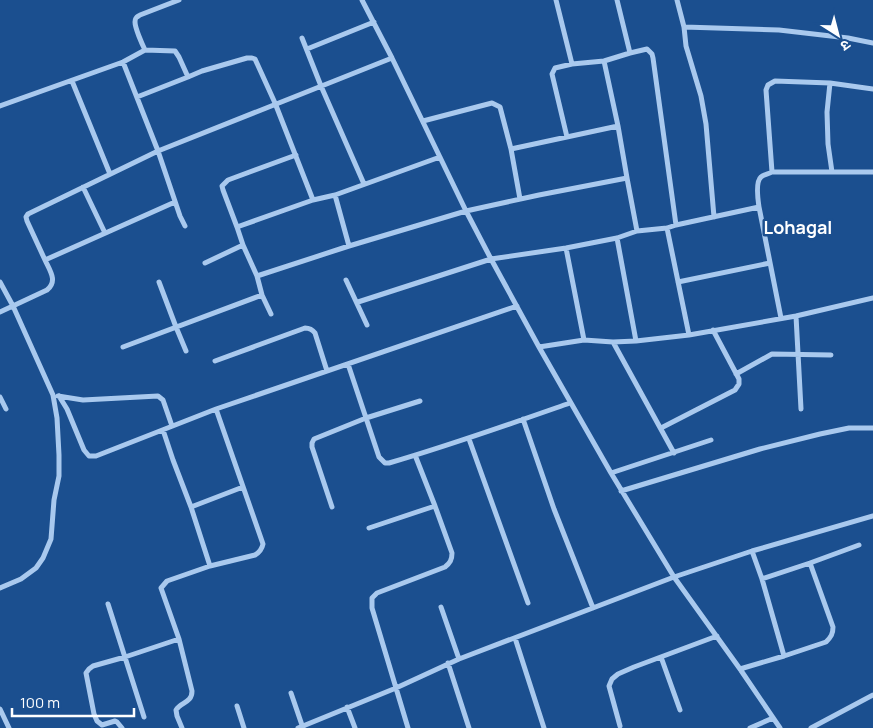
<svg xmlns="http://www.w3.org/2000/svg" width="873" height="728" font-family="Manrope,'Noto Sans Devanagari',sans-serif">
<style>
.lines{fill:none;stroke-linecap:round;stroke-linejoin:round}
.street{stroke:#a9c9ee;stroke-width:5}
.labels{text-anchor:middle;dominant-baseline:central;stroke-width:5;stroke-linejoin:round;paint-order:stroke}
.quarter-label{font-size:18px;font-weight:bold;fill:#fff;stroke:#1b4f8f}
</style>
<rect width="100%" height="100%" fill="#1b4f8f"/>
<g class="lines">
<path class="street" d="M 362,0 L 392,58 L 466,211 L 491,259 L 539,347 L 611,473 L 674,577 L 740,669 L 780,728
M 556,0 L 572,64
M 617,0 L 630,53
M 677,0 L 684,27 L 686,46 L 701,96 L 706,124 L 714,217
M 684,27 L 779,30 L 848,38 L 873,43
M 302,38 L 321,86 L 364,184
M 307,49 L 374,22
M 145,50 L 175,51 L 179,57 L 188,77 L 202,71 L 247,58 L 252,58 L 255,59 L 275,103 L 313,200
M 123,62 L 158,151 L 180,216 L 185,226
M 72,81 L 110,174
M 830,83 L 827,112 L 828,144 L 832,172
M 137,97 L 188,77
M 0,106 L 123,62 L 145,50 C 142,44 135,28 135,22 C 135,17 137,17 140,15 L 179,0
M 423,121 L 492,103 L 500,107 L 511,149 L 520,199
M 567,137 L 552,74 L 555,68 L 572,64 L 604,61 L 630,53 L 647,49 L 652,54 L 653,58 L 676,225
M 511,149 L 618,126
M 772,172 L 873,172
M 627,178 L 637,231
M 83,187 L 105,233
M 335,195 L 349,246
M 759,207 C 758,200 755,182 761,177 C 764,174 769,174 772,172 L 766,90 L 768,85 L 775,81 L 830,83 L 873,89
M 237,227 L 313,200 L 335,195 L 440,157
M 667,228 L 689,335
M 617,238 L 636,341
M 566,248 L 584,340
M 45,260 L 27,221 L 26,217 L 28,214 L 158,151 L 392,58
M 205,263 L 243,245
M 257,276 L 349,246 L 466,211 L 539,195 L 627,178 L 618,126 L 604,61
M 346,280 L 367,325
M 0,282 L 13,306 L 53,395 L 57,418 L 59,455 L 59,476 L 54,500 L 51,539 L 43,558 L 36,568 L 21,579 L 0,588
M 159,282 L 176,327 L 186,351
M 678,282 L 770,263
M 358,302 L 491,259 L 566,248 L 617,238 L 637,231 L 667,228 L 676,225 L 759,207 L 781,318
M 0,312 L 47,290 C 58,281 50,271 45,260 L 175,202
M 271,314 L 262,295 L 257,276 L 243,245 L 237,227 L 223,190 L 222,186 L 228,180 L 296,155
M 796,316 L 801,409
M 613,342 L 674,453
M 123,347 L 262,295
M 539,347 L 584,340 L 613,342 L 636,341 L 689,335 L 796,316 L 873,298
M 215,361 L 305,328 C 309,328 312,329 315,333 L 327,371
M 348,364 L 379,457 L 385,463 L 389,463 C 451,445 510,424 570,403
M 736,374 L 772,354 L 831,355
M 58,396 L 83,400 L 158,396 L 163,400 L 172,426
M 59,396 L 67,409 L 84,450 L 89,456 L 96,456 L 216,409 L 517,306
M 0,397 L 6,409
M 523,419 L 554,509 L 593,608
M 661,428 L 735,390 L 739,384 L 739,379 L 713,330
M 163,430 L 173,460 L 191,507 L 210,566
M 469,439 L 528,603
M 611,473 L 711,440
M 621,491 L 760,449 L 820,434 L 849,428 L 873,428
M 191,507 L 243,487
M 332,507 L 312,447 L 312,443 L 314,439 L 366,418 L 420,401
M 369,528 L 435,506
M 752,551 L 762,579 L 784,656
M 762,579 L 810,563
M 108,604 L 144,717
M 441,607 L 459,659
M 515,638 L 544,728
M 661,657 L 680,710
M 448,663 L 469,728
M 740,669 L 784,656 L 826,642 C 831,637 833,634 833,627 L 810,563 L 859,545
M 291,693 L 303,728
M 237,706 L 244,728
M 347,707 L 355,728
M 0,709 L 9,728
M 620,726 L 609,686 L 612,679 L 618,674 L 634,667 L 717,636
M 122,728 L 117,722 L 115,721 L 102,725 L 97,721 L 94,714 L 86,673 L 89,669 L 93,666 L 125,657 L 179,639
M 182,728 L 177,716 L 176,710 C 181,702 192,703 192,691 L 179,639 L 161,588 L 167,581 L 210,566 L 255,555 C 260,552 262,549 263,544 L 216,409
M 298,728 L 396,688 L 459,659 L 674,577 L 752,551 L 873,516
M 408,728 L 372,608 L 372,598 L 377,593 L 445,567 C 450,563 452,560 452,553 L 435,506 L 415,455
M 750,728 L 773,718
M 811,728 L 873,695"/>
</g>
<g class="labels">
<g class="quarter-label">
<text x="798" y="227">Lohagal</text>
</g>
</g>
<g transform="translate(838 35) rotate(144)" stroke="#1b4f8f" stroke-width="4" paint-order="stroke">
<path d="M0-4L9 19L0 12L-9 19Z" fill="#ffffff"/>
<text y="-8" font-size="14" font-weight="bold" text-anchor="middle" fill="#ffffff">उ</text>
</g>
<path d="M12 708v8h122v-8" fill="none" stroke="#ffffff" stroke-width="2.5"/>
<text x="20" y="708" font-size="15" fill="#ffffff" stroke="#1b4f8f" stroke-width="4" paint-order="stroke">100 m</text>
</svg>
